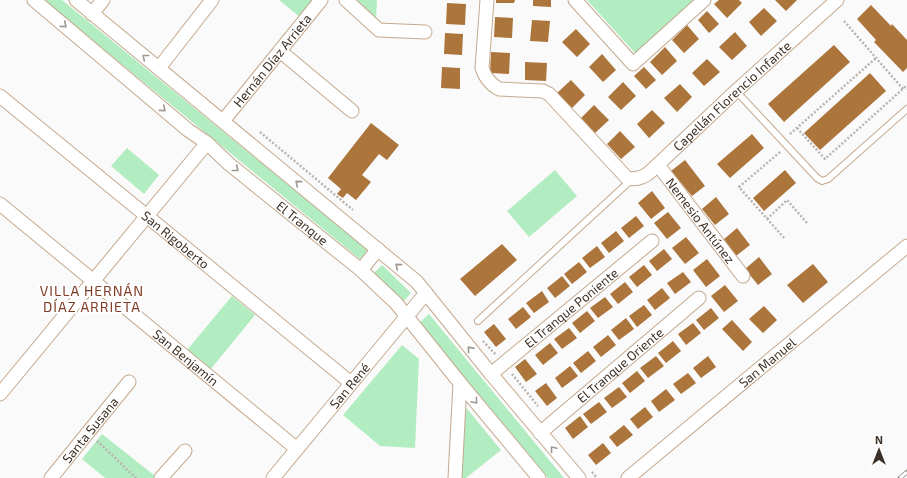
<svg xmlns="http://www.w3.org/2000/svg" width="907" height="478" font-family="'Exo 2',sans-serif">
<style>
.green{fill:#b2ecc1}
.building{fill:#ac753b}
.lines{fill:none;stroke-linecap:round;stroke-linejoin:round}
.lane-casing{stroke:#c5a98f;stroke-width:8}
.street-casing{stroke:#c5a98f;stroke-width:15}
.path{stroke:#b9b4b1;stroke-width:2.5;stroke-dasharray:2 2;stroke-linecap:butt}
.lane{stroke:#fff;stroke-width:6}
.street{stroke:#fff;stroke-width:13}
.rail-casing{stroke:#928c86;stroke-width:4.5}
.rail{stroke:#fff;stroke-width:3;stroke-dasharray:9;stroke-linecap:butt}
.oneway{stroke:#9e9893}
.labels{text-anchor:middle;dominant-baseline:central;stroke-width:4;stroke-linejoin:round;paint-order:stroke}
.street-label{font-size:13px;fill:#3d3127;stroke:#fff}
.neighbourhood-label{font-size:14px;letter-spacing:1px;fill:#7f3c25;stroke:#fff}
</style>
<rect width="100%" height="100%" fill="#fafafa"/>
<path class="green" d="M 43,0 L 62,0 L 368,250 L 360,259 Z
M 279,0 L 313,0 L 300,17 Z
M 352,0 L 377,0 L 376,22 Z
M 587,0 L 695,0 L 636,54 Z
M 127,148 L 159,175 L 144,194 L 111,166 Z
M 555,170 L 577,196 L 529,237 L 507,211 Z
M 382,265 L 411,293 L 404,301 L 374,273 Z
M 232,296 L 255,315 L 210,370 L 187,350 Z
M 429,314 L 564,478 L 548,478 L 419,323 Z
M 402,345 L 419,359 L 415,448 L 380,446 L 343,415 Z
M 463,404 L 501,450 L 466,478 L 460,478 Z
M 102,434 L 155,476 L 153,478 L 105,478 L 82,459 Z"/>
<path class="building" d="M 496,0 L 515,0 L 514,3 L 496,3 Z
M 533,0 L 551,0 L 551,7 L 533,6 Z
M 719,0 L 739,0 L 742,3 L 727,18 L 714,4 Z
M 775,0 L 797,0 L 786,11 Z
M 447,3 L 466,4 L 465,25 L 446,24 Z
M 871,5 L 891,26 L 892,24 L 907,40 L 907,68 L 903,72 L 874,42 L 876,40 L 857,19 Z
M 764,8 L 777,21 L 761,36 L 749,22 Z
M 707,11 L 719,24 L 709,33 L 698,20 Z
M 495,17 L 513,18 L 512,38 L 494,37 Z
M 532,20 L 550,21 L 548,42 L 530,41 Z
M 687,25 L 699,39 L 684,53 L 672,40 Z
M 576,29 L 590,44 L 577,57 L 562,42 Z
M 735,32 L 747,46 L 732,60 L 719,47 Z
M 445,33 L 463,34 L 462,55 L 444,54 Z
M 834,45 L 850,62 L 784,122 L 768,104 Z
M 665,47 L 677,61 L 662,75 L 650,62 Z
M 491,52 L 510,53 L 509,74 L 490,73 Z
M 602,54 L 616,70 L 603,82 L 589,67 Z
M 707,59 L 720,72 L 704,86 L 692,73 Z
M 525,62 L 547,63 L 546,81 L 525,80 Z
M 442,67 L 460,68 L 460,89 L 441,88 Z
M 644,67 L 656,80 L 646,89 L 634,76 Z
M 870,73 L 886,91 L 820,150 L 804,133 Z
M 571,80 L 585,95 L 572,108 L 557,93 Z
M 623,82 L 636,96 L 621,110 L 608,97 Z
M 680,84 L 692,97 L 677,112 L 664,98 Z
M 594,105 L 609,120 L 595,133 L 581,118 Z
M 652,110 L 665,123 L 649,138 L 637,124 Z
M 371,123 L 399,145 L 387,160 L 379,154 L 362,175 L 371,182 L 356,200 L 347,193 L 343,198 L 337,194 L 341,189 L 328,178 Z
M 620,131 L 635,147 L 621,159 L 607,144 Z
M 752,134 L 764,148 L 730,178 L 717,164 Z
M 685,160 L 705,186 L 692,196 L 671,171 Z
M 785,170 L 796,183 L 764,211 L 753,198 Z
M 652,191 L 665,208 L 651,219 L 638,203 Z
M 716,197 L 729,214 L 715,225 L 702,209 Z
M 668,212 L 681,228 L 667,239 L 654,223 Z
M 636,216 L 644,226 L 629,238 L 621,228 Z
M 737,228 L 750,245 L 736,256 L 723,240 Z
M 616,231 L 624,241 L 609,253 L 601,243 Z
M 686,237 L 699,253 L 685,264 L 672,248 Z
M 502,244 L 517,260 L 475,296 L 460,279 Z
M 597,246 L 605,257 L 590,268 L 582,258 Z
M 664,249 L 672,259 L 657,271 L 649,261 Z
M 759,257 L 772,274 L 758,285 L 745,269 Z
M 707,259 L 720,276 L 706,287 L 693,270 Z
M 579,262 L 587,272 L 572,284 L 564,274 Z
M 813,264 L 828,282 L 803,303 L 787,285 Z
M 644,265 L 652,275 L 637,287 L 629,277 Z
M 683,272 L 691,282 L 675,294 L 667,283 Z
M 562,276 L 570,286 L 555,298 L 547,288 Z
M 625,282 L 633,292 L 618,304 L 610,294 Z
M 725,285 L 738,301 L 724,312 L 711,296 Z
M 662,288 L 670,298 L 655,310 L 647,300 Z
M 542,291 L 549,302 L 534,313 L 526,303 Z
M 605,297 L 613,307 L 598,318 L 590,308 Z
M 644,305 L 652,315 L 637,327 L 629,316 Z
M 764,306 L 777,320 L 763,333 L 749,319 Z
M 523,307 L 531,317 L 516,329 L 508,319 Z
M 711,308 L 719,318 L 704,330 L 696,320 Z
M 587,311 L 595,321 L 580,333 L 572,323 Z
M 626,318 L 634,329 L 619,340 L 611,330 Z
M 732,320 L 752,342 L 743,351 L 722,329 Z
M 693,323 L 701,333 L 686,345 L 678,334 Z
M 494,324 L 506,339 L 496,347 L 484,332 Z
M 569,328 L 577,338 L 562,349 L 554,339 Z
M 608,335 L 616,345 L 601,357 L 593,347 Z
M 673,341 L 681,351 L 666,363 L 658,353 Z
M 550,343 L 558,353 L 543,365 L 535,355 Z
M 588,351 L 596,361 L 581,373 L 573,363 Z
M 656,356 L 664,366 L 648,378 L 640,368 Z
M 708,356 L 716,367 L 701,378 L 693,368 Z
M 525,359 L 537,374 L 526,382 L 515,367 Z
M 570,366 L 578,376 L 562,388 L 555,378 Z
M 637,371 L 645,381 L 630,393 L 622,383 Z
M 688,373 L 696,383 L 681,394 L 673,384 Z
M 546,383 L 557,398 L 547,406 L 535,391 Z
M 619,387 L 627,397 L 612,408 L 604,398 Z
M 666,389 L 675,400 L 659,412 L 651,401 Z
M 599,402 L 607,412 L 591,424 L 583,414 Z
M 645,407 L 653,417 L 638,429 L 630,419 Z
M 580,416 L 588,427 L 573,439 L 565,428 Z
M 624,425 L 633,435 L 617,447 L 609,437 Z
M 603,443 L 611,453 L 596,465 L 588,455 Z"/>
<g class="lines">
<defs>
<path id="lane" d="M 736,91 L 817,178 L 822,181 L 828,179 L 907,109
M 478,321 L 631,180"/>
<g id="street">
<path id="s1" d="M 34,0 L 188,130 L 207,143 L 229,164 L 361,270 L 396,303 L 460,383 L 539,478"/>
<path d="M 76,0 L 417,282 L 491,374 L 579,478"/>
<path d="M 346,0 L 379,30 L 425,32"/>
<path id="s2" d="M 487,0 L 482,68 C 485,78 490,84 499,89 L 543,91 L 549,94 L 627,178 C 636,180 643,178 650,172 L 736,91 L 837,0"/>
<path d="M 575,0 L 633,64 L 704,0"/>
<path d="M 92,14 L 103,0"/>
<path d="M 280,51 L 352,111"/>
<path d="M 159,68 L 212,0"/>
<path id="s3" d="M 0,96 L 351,383"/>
<path id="s4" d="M 223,121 L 321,0"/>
<path id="s5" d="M 658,165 L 743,276"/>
<path id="s6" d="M 0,204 L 297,449"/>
<path d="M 361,270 L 378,249"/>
<path id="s7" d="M 491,374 L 652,241"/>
<path d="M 0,394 L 207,143"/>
<path id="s8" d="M 540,433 L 699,298"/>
<path id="s9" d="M 51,478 L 129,382"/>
<path d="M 161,478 L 185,451"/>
<path id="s10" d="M 273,478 L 426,293"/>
<path d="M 455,478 L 460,383"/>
<path id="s11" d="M 628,478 L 907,246"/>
</g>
</defs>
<use href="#lane" class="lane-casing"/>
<use href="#street" class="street-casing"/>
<path class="path" d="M 844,21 L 903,89
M 797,128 L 825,159 L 905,87 L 907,89
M 260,132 L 353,210
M 790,134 L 876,58
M 780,152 L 739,187 L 785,239
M 767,219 L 787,200 L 807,223
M 483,341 L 496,355
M 512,374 L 538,406
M 97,441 L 136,478
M 592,472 L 597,478"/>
<use href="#lane" class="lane"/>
<use href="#street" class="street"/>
<defs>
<path id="rail" d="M 900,478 L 907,472"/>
</defs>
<use href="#rail" class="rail-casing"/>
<use href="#rail" class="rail"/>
</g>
<defs><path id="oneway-chevron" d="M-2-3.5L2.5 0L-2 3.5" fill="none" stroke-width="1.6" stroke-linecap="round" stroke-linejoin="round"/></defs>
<g class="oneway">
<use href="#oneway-chevron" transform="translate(64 25) rotate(40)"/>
<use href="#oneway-chevron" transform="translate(145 57) rotate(-141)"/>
<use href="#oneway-chevron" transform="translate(163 109) rotate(40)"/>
<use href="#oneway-chevron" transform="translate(236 169) rotate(39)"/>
<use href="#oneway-chevron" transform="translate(298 183) rotate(-140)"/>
<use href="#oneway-chevron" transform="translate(398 266) rotate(-140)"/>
<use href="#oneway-chevron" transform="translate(470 349) rotate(-129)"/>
<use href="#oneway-chevron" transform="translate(475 401) rotate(50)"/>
<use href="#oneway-chevron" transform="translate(553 449) rotate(-130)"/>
</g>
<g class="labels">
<g class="street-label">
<text stroke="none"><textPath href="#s4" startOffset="78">Hernán Díaz Arrieta</textPath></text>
<text stroke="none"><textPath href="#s2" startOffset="398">Capellán Florencio Infante</textPath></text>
<text stroke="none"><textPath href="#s5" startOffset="70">Nemesio Antúnez</textPath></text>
<text stroke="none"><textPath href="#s1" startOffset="349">El Tranque</textPath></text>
<text stroke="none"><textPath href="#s3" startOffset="227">San Rigoberto</textPath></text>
<text stroke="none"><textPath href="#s7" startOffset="104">El Tranque Poniente</textPath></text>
<text stroke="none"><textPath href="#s6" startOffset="241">San Benjamín</textPath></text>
<text stroke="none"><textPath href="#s11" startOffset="181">San Manuel</textPath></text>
<text stroke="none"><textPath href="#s8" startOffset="105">El Tranque Oriente</textPath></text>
<text stroke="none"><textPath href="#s10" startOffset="120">San René</textPath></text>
<text stroke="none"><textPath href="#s9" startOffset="62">Santa Susana</textPath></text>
</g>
<g class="neighbourhood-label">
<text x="92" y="290">VILLA HERNÁN<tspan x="92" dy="16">DÍAZ ARRIETA</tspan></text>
</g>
</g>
<g transform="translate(879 450)" stroke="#ffffff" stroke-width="3" paint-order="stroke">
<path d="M0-3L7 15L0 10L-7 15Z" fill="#3d3127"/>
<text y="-6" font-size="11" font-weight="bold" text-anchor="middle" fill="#3d3127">N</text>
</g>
</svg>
